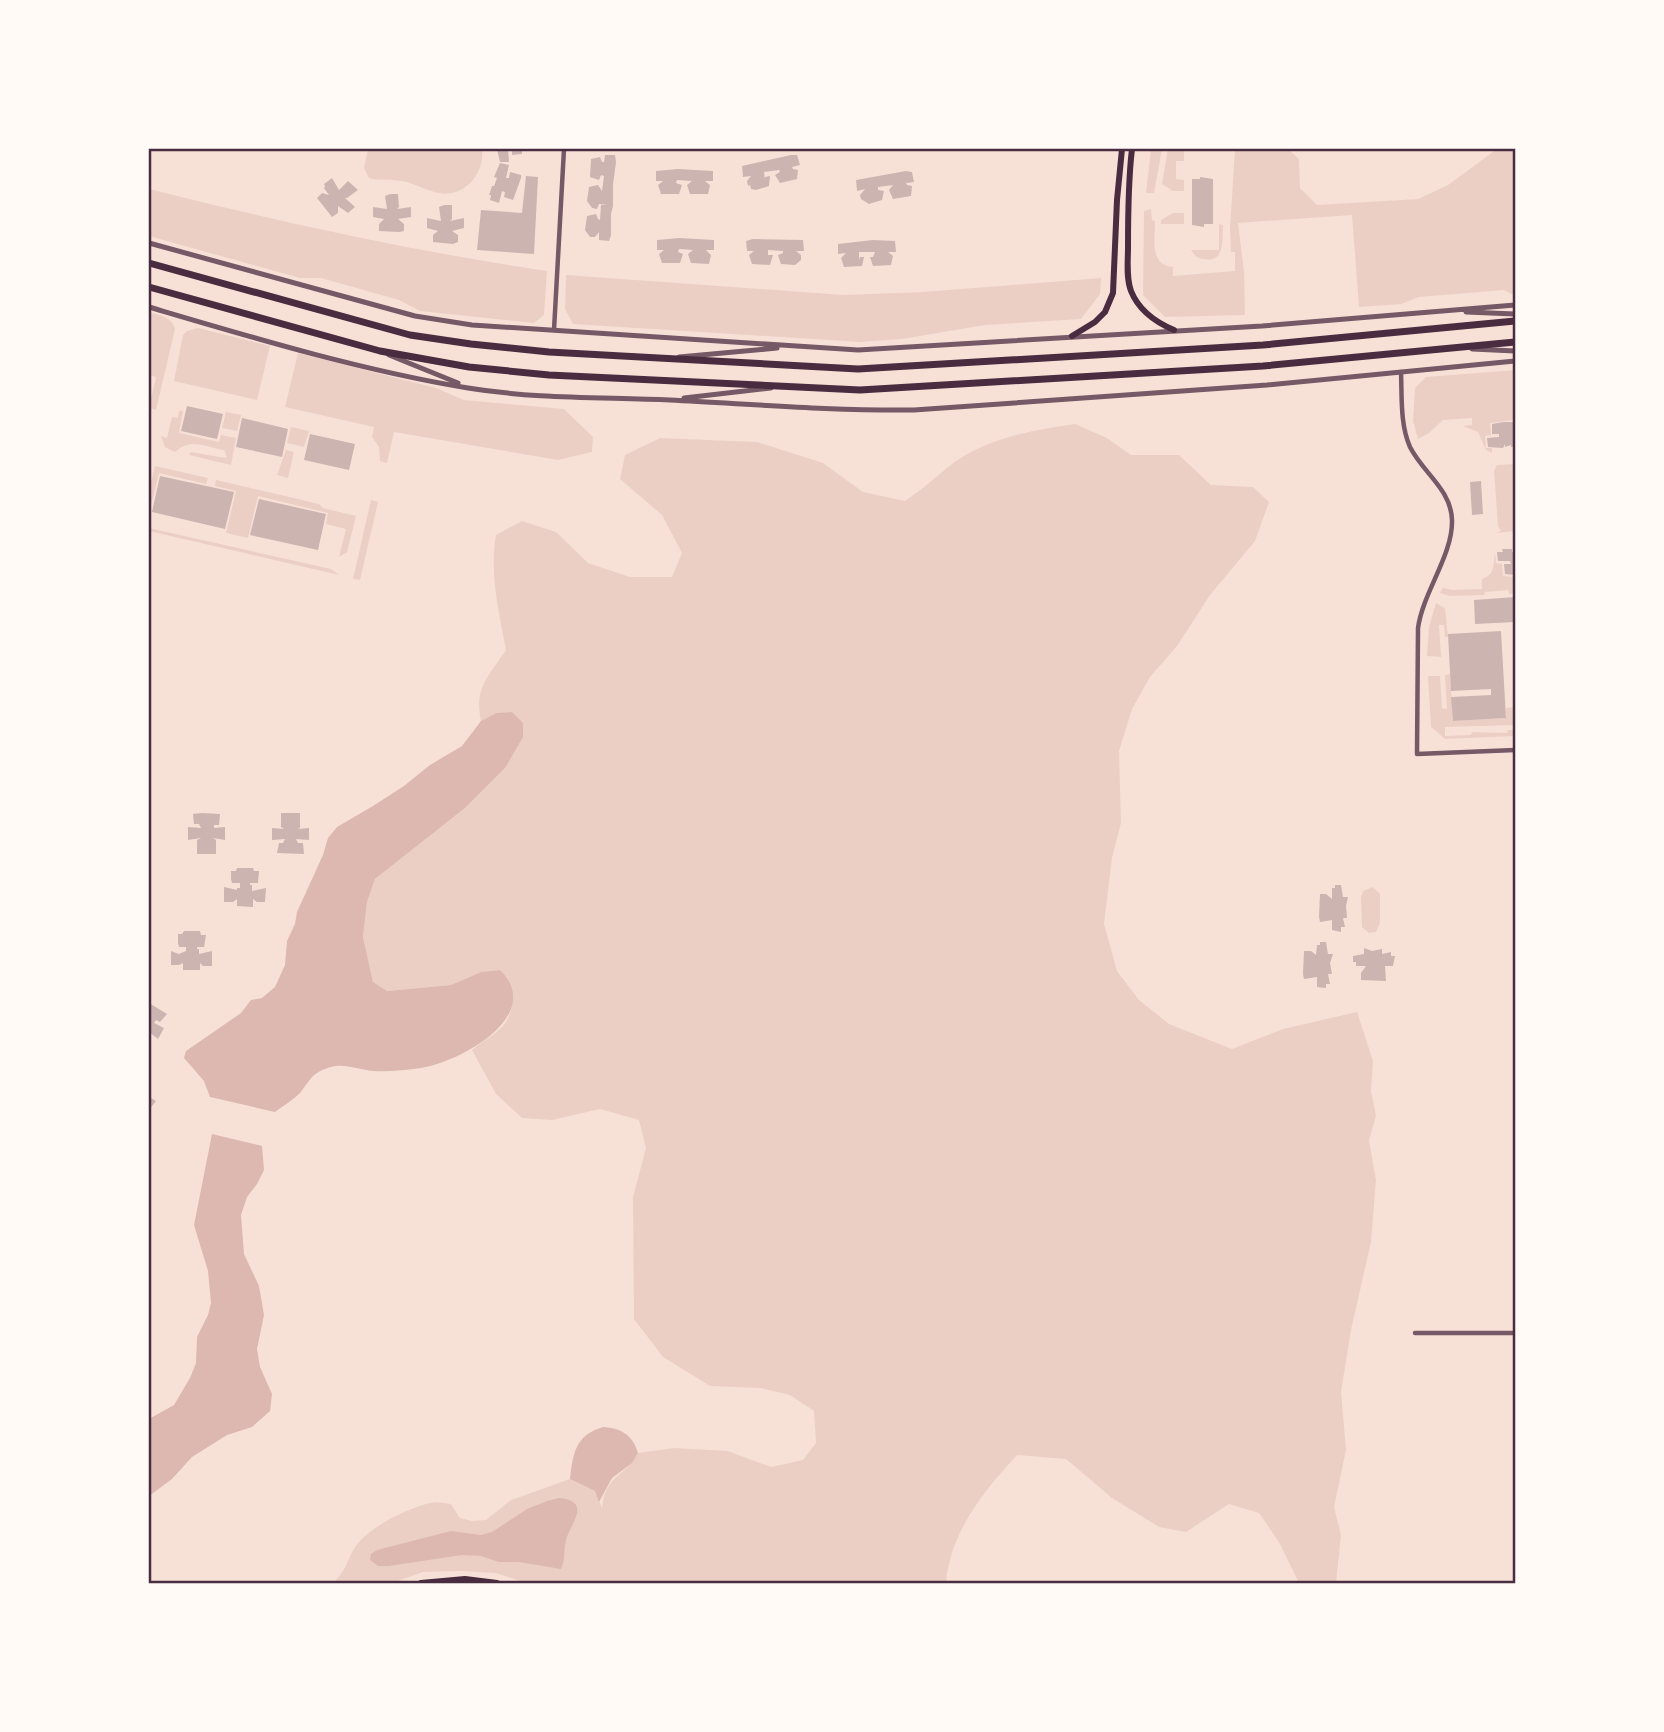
<svg xmlns="http://www.w3.org/2000/svg" width="1664" height="1732" font-family="'Sofia Sans Condensed',sans-serif">
<style>
.green{fill:#ebcfc5}
.water{fill:#dcb8b0}
.building{fill:#ccb4b1}
.lines{fill:none;stroke-linecap:round;stroke-linejoin:round}
.minor{stroke:#755966;stroke-width:4.5}
.tertiary{stroke:#755966;stroke-width:5}
.secondary{stroke:#4a2c40;stroke-width:6}
.trunk{stroke:#4a2c40;stroke-width:7}
.neatline{fill:none;stroke:#4a2c40;stroke-width:2.5}
</style>
<rect width="100%" height="100%" fill="#f7e1d7"/>
<path class="green" d="M 368,149 L 482,149 C 485,173 465,198 439,193 C 426,191 415,183 402,181 C 391,179 379,181 369,178 L 364,168 Z
M 1151,149 L 1162,149 L 1154,193 L 1146,193 Z
M 1168,149 L 1184,149 L 1184,161 L 1176,161 L 1176,179 L 1184,180 L 1184,191 L 1173,191 L 1162,184 Z
M 1235,149 L 1288,149 L 1299,159 L 1300,188 L 1317,205 L 1418,199 L 1448,185 L 1497,149 L 1515,149 L 1515,296 L 1504,290 L 1419,297 L 1401,304 L 1359,307 L 1352,215 L 1238,223 L 1244,271 L 1245,315 L 1165,317 L 1143,295 L 1144,211 L 1151,209 L 1152,220 L 1155,221 C 1155,239 1149,265 1173,267 L 1173,276 L 1235,271 L 1235,252 L 1231,252 L 1230,228 Z
M 149,189 C 280,222 413,251 547,271 L 544,315 L 534,323 L 420,311 L 399,300 L 321,278 L 300,278 L 149,236 Z
M 1173,213 L 1184,213 L 1184,224 L 1161,224 L 1161,220 Z
M 1219,224 L 1223,225 C 1222,245 1225,267 1196,257 L 1191,250 L 1219,250 Z
M 566,275 L 844,295 L 923,292 L 1101,278 L 1100,294 L 1081,319 L 985,325 L 902,339 L 860,342 L 573,324 L 565,309 Z
M 149,312 C 160,316 171,316 175,329 L 156,410 L 149,408 L 156,377 L 149,375 Z
M 198,328 L 270,346 L 257,400 L 174,381 L 183,335 L 187,331 Z
M 298,353 L 436,388 L 464,400 L 564,409 L 593,437 L 592,452 L 558,460 L 394,432 L 387,463 L 380,461 L 379,447 L 372,437 L 374,427 L 285,407 Z
M 1515,370 L 1515,420 L 1490,423 L 1491,435 L 1485,436 L 1486,448 L 1492,448 L 1492,453 L 1486,450 L 1478,432 L 1463,426 L 1472,425 L 1472,418 L 1443,420 L 1429,433 L 1418,439 L 1413,421 L 1415,388 L 1426,377 Z
M 179,411 L 183,411 L 179,433 L 219,442 L 221,435 L 236,438 L 231,465 L 189,455 L 191,452 L 225,458 L 227,457 L 224,450 C 204,447 192,437 175,452 L 165,447 L 161,436 L 167,438 L 172,417 L 178,418 Z
M 226,412 L 241,415 L 237,431 L 222,428 Z
M 1075,424 L 1107,438 L 1131,455 L 1179,455 L 1211,485 L 1253,487 L 1269,502 L 1255,541 L 1210,595 L 1177,646 L 1150,677 L 1132,709 L 1119,751 L 1121,823 L 1112,858 L 1104,924 L 1117,971 L 1139,1000 L 1169,1024 L 1232,1049 L 1283,1029 L 1357,1012 L 1373,1061 L 1371,1091 L 1376,1116 L 1369,1140 L 1376,1180 L 1371,1242 L 1351,1330 L 1341,1392 L 1346,1450 L 1334,1507 L 1341,1535 L 1336,1583 L 1302,1583 L 1298,1581 L 1279,1542 L 1259,1513 L 1229,1504 L 1186,1532 L 1159,1527 L 1112,1498 L 1066,1459 L 1017,1455 C 984,1491 950,1532 946,1583 L 526,1583 L 496,1573 L 461,1571 L 423,1572 L 392,1583 L 333,1583 C 348,1570 347,1556 359,1542 C 374,1525 408,1508 430,1503 C 436,1501 445,1503 451,1504 L 460,1518 L 472,1521 L 486,1520 L 511,1500 L 570,1479 L 595,1491 L 602,1508 C 606,1474 623,1479 638,1453 L 674,1448 L 728,1451 L 771,1467 L 803,1460 L 816,1443 L 814,1411 L 790,1395 L 760,1388 L 710,1386 L 663,1357 L 634,1319 L 633,1197 L 646,1148 L 639,1120 L 600,1109 L 552,1120 L 522,1118 L 496,1094 L 472,1050 C 481,1042 495,1035 503,1026 C 517,1009 514,984 500,970 L 481,972 L 451,985 L 387,991 L 373,982 L 363,937 L 367,902 L 375,879 L 465,808 L 505,768 L 496,713 L 481,721 C 474,688 488,677 506,650 C 499,612 489,573 496,535 L 522,521 L 556,532 L 588,563 L 630,577 L 672,577 L 682,553 L 662,515 L 620,479 L 625,455 L 660,438 L 757,442 L 823,463 L 863,492 L 905,501 C 923,489 939,474 956,461 C 991,437 1034,430 1075,424 Z
M 291,427 L 309,431 L 304,447 L 287,443 Z
M 286,450 L 294,452 L 288,478 L 277,475 Z
M 1515,464 L 1515,531 L 1496,533 L 1501,531 L 1498,526 L 1494,471 L 1497,465 Z
M 155,466 L 208,478 L 206,484 L 159,473 L 149,513 L 149,490 Z
M 216,480 L 319,504 L 323,508 L 356,516 L 347,552 L 339,557 L 346,529 L 326,524 L 328,513 L 258,496 L 248,538 L 226,533 L 236,491 L 215,486 Z
M 371,500 L 378,502 L 360,580 L 353,579 Z
M 149,528 L 331,569 L 339,575 L 149,531 Z
M 1495,552 L 1496,563 L 1502,564 L 1503,576 L 1515,577 L 1515,593 L 1509,594 L 1508,590 L 1485,592 L 1484,595 L 1450,596 L 1440,593 L 1443,588 L 1453,590 L 1482,589 L 1482,579 C 1496,574 1493,564 1495,552 Z
M 1436,603 L 1445,608 L 1448,637 L 1445,637 L 1444,625 L 1439,625 L 1441,657 L 1427,656 L 1429,627 Z
M 1450,674 L 1453,721 L 1506,718 L 1506,708 L 1515,707 L 1515,725 L 1445,727 L 1445,736 L 1471,735 L 1472,732 L 1507,733 L 1508,730 L 1515,730 L 1515,736 L 1445,739 L 1431,727 L 1428,676 L 1440,676 L 1442,708 L 1447,709 L 1445,675 Z
M 1373,887 L 1380,894 L 1380,923 L 1376,932 L 1369,933 L 1362,927 L 1361,897 L 1363,891 Z"/>
<path class="water" d="M 512,712 L 523,723 L 523,737 L 505,768 L 465,808 L 375,879 L 367,902 L 363,937 L 373,982 L 387,991 L 451,985 L 481,972 L 500,970 C 546,1015 460,1062 421,1068 C 405,1070 389,1072 373,1071 C 360,1070 344,1063 331,1067 C 311,1073 312,1078 300,1093 C 293,1100 283,1106 275,1112 L 210,1097 L 204,1081 L 184,1058 L 186,1051 L 241,1013 L 251,1000 L 262,998 L 275,987 L 285,965 L 287,941 L 295,924 L 297,912 L 323,855 L 328,838 L 337,827 L 373,806 L 404,786 L 430,765 L 462,746 L 481,721 L 496,713 Z
M 212,1134 L 262,1146 L 264,1170 L 257,1184 L 247,1197 L 241,1215 L 244,1254 L 259,1286 L 264,1315 L 257,1349 L 260,1367 L 272,1394 L 270,1411 L 252,1427 L 227,1435 L 192,1457 L 172,1479 L 149,1496 L 149,1419 L 174,1405 L 190,1378 L 196,1363 L 197,1337 L 208,1315 L 211,1303 L 208,1271 L 194,1225 Z
M 603,1427 C 621,1428 633,1435 638,1453 L 632,1463 L 612,1478 L 599,1502 L 595,1491 L 570,1479 C 573,1454 575,1435 603,1427 Z
M 559,1498 C 593,1501 570,1524 566,1540 C 563,1550 566,1559 561,1569 L 519,1562 L 499,1562 L 481,1556 L 462,1555 L 389,1566 L 378,1566 L 370,1560 L 371,1554 L 377,1550 L 451,1531 L 481,1535 L 492,1532 L 527,1509 L 547,1501 Z"/>
<path class="building" d="M 497,149 L 508,149 L 509,162 L 500,162 Z
M 512,149 L 522,149 L 522,154 L 512,155 Z
M 605,155 L 615,155 L 616,162 L 613,185 L 613,206 L 611,214 L 611,235 L 609,241 L 599,240 L 599,232 L 595,237 L 590,237 L 585,230 L 587,216 L 596,214 L 598,219 L 600,220 L 601,205 L 608,205 L 599,204 L 597,209 L 592,208 L 587,201 L 589,187 L 598,185 L 602,191 L 604,176 L 601,175 L 599,180 L 590,177 L 591,159 L 600,157 L 602,162 L 604,162 Z
M 791,155 L 797,155 L 800,165 L 792,167 L 793,169 L 798,170 L 797,179 L 780,183 L 775,175 L 780,172 L 779,170 L 764,172 L 765,180 L 765,177 L 770,176 L 769,186 L 756,190 L 751,189 L 750,185 L 748,186 L 747,181 L 751,176 L 743,177 L 742,166 Z
M 500,163 L 509,165 L 506,178 L 509,178 L 510,172 L 521,175 L 521,178 L 513,200 L 504,197 L 505,192 L 502,191 L 499,203 L 490,200 L 491,195 L 489,195 L 492,186 L 494,186 L 497,178 L 494,177 Z
M 678,169 L 713,171 L 713,181 L 705,181 L 710,185 L 708,194 L 690,194 L 687,185 L 692,181 L 677,180 L 676,183 L 682,185 L 679,194 L 661,194 L 658,185 L 663,181 L 656,181 L 656,171 Z
M 906,171 L 912,172 L 914,182 L 906,183 L 907,185 L 912,186 L 911,196 L 893,199 L 889,190 L 893,185 L 878,187 L 878,190 L 884,191 L 882,200 L 869,204 L 861,199 L 860,195 L 865,189 L 857,191 L 856,180 Z
M 526,176 L 538,177 L 534,254 L 477,250 L 481,210 L 522,213 Z
M 1200,177 L 1213,179 L 1213,224 L 1204,224 L 1204,227 L 1192,225 L 1192,179 L 1200,179 Z
M 332,178 L 339,190 L 348,181 L 358,190 L 347,198 L 345,198 L 355,207 L 348,213 L 338,206 L 338,213 L 332,217 L 317,198 L 322,193 L 329,195 L 324,188 L 325,186 L 324,184 Z
M 390,194 L 398,194 L 399,207 L 397,209 L 411,207 L 411,217 L 398,219 L 404,224 L 404,231 L 399,232 L 379,231 L 379,224 L 384,219 L 373,217 L 373,207 L 387,209 L 385,196 Z
M 444,205 L 452,205 L 452,219 L 450,221 L 464,218 L 464,228 L 452,231 L 458,235 L 458,242 L 453,244 L 433,242 L 433,235 L 438,231 L 427,228 L 427,218 L 441,221 L 439,207 Z
M 679,238 L 714,240 L 714,250 L 706,250 L 711,255 L 709,264 L 691,263 L 688,254 L 693,250 L 679,249 L 678,252 L 683,254 L 680,263 L 662,263 L 659,254 L 664,250 L 657,250 L 657,240 Z
M 753,239 L 803,240 L 804,251 L 796,251 L 801,255 L 801,260 L 795,265 L 781,264 L 778,255 L 783,253 L 783,251 L 768,250 L 768,258 L 768,255 L 773,255 L 770,265 L 752,264 L 749,255 L 754,251 L 747,251 L 746,241 Z
M 873,240 L 895,241 L 896,252 L 888,252 L 893,256 L 891,265 L 873,266 L 870,257 L 873,257 L 875,252 L 859,252 L 859,260 L 860,257 L 864,257 L 862,266 L 844,267 L 841,258 L 846,253 L 838,254 L 838,244 Z
M 187,406 L 223,414 L 217,439 L 181,431 Z
M 242,418 L 288,429 L 282,457 L 236,447 Z
M 1504,422 L 1515,422 L 1515,432 L 1513,432 L 1513,436 L 1515,436 L 1515,447 L 1511,447 L 1511,445 L 1505,447 L 1505,444 L 1503,448 L 1488,447 L 1487,438 L 1499,437 L 1499,434 L 1492,434 L 1492,424 Z
M 310,434 L 355,444 L 349,470 L 304,460 Z
M 160,476 L 234,492 L 225,529 L 152,512 Z
M 1481,481 L 1483,514 L 1472,515 L 1470,482 Z
M 259,499 L 326,514 L 318,550 L 250,535 Z
M 1502,549 L 1512,549 L 1512,552 L 1515,552 L 1515,575 L 1505,574 L 1504,564 L 1511,564 L 1510,561 L 1498,561 L 1497,552 L 1503,552 Z
M 1515,597 L 1515,622 L 1475,624 L 1474,600 Z
M 1501,631 L 1506,718 L 1453,721 L 1451,697 L 1491,695 L 1491,689 L 1451,691 L 1448,634 Z
M 202,813 L 220,814 L 219,825 L 214,825 L 214,828 L 225,827 L 225,840 L 213,838 L 216,840 L 216,854 L 197,854 L 197,840 L 201,838 L 188,840 L 188,827 L 201,828 L 199,824 L 194,824 L 193,814 Z
M 281,813 L 300,813 L 300,828 L 298,829 L 309,828 L 309,840 L 296,839 L 298,843 L 303,843 L 304,854 L 277,853 L 279,843 L 283,843 L 285,839 L 272,840 L 272,828 L 284,829 L 281,827 Z
M 237,868 L 253,868 L 254,871 L 259,871 L 258,883 L 250,883 L 250,885 L 252,885 L 252,891 L 266,888 L 265,902 L 257,902 L 253,899 L 253,907 L 237,906 L 237,899 L 233,902 L 224,902 L 224,887 L 237,890 L 237,888 L 240,888 L 240,883 L 232,883 L 231,879 L 231,871 L 236,871 Z
M 1335,885 L 1341,885 L 1343,897 L 1348,897 L 1346,906 L 1347,918 L 1343,918 L 1345,927 L 1341,927 L 1341,932 L 1332,930 L 1332,920 L 1320,922 L 1319,917 L 1320,894 L 1326,894 L 1332,899 L 1332,888 L 1335,888 Z
M 184,931 L 200,931 L 201,935 L 206,935 L 204,947 L 197,947 L 197,949 L 199,949 L 199,954 L 212,951 L 212,966 L 203,966 L 200,963 L 200,970 L 183,970 L 183,963 L 179,965 L 171,965 L 171,951 L 179,954 L 186,951 L 186,947 L 179,947 L 178,943 L 178,934 L 182,934 Z
M 1320,942 L 1326,942 L 1328,954 L 1333,954 L 1330,963 L 1332,974 L 1328,974 L 1330,984 L 1326,984 L 1326,988 L 1317,987 L 1317,977 L 1304,979 L 1303,974 L 1304,951 L 1311,951 L 1316,955 L 1317,945 L 1320,945 Z
M 1364,948 L 1372,951 L 1382,949 L 1382,954 L 1391,952 L 1391,956 L 1395,956 L 1393,966 L 1385,966 L 1386,981 L 1361,980 L 1361,973 L 1366,966 L 1356,966 L 1356,962 L 1353,962 L 1353,956 L 1364,954 Z
M 149,1003 L 167,1014 L 160,1022 L 156,1020 L 154,1023 L 164,1028 L 158,1039 L 149,1032 Z
M 149,1097 L 156,1101 L 149,1110 Z"/>
<g class="lines">
<path class="minor" d="M 554,330 L 564,149
M 1401,372 C 1402,396 1400,425 1410,447 C 1423,473 1451,489 1452,520 C 1453,555 1423,592 1418,628 L 1417,754 L 1515,750
M 1415,1333 L 1515,1333"/>
<path class="tertiary" d="M 149,243 L 415,316 L 472,325 L 858,350 L 1262,326 L 1515,305
M 149,307 C 254,338 360,370 468,388 C 535,399 602,397 670,400 C 751,404 832,411 914,410 L 1267,385 L 1515,361
M 1466,312 L 1515,314
M 1472,349 L 1515,351
M 389,355 L 458,383
M 679,357 L 777,348
M 684,398 L 771,388"/>
<path class="secondary" d="M 1132,149 C 1128,182 1128,214 1128,247 C 1128,261 1126,278 1131,291 C 1139,311 1155,322 1174,330
M 1072,336 L 1095,322 L 1105,312 L 1113,293 L 1117,200 L 1122,149
M 421,1583 L 465,1579 L 497,1583"/>
<path class="trunk" d="M 149,263 L 410,335 L 471,344 L 549,352 L 858,369 L 1263,345 L 1515,321
M 149,287 L 380,351 L 469,367 L 549,375 L 860,390 L 1263,366 L 1515,342"/>
</g>
<rect width="1664" height="1732" fill="none" stroke="#fffaf5" stroke-width="301"/>
<rect x="150" y="150" width="1364" height="1432" class="neatline"/>
</svg>
